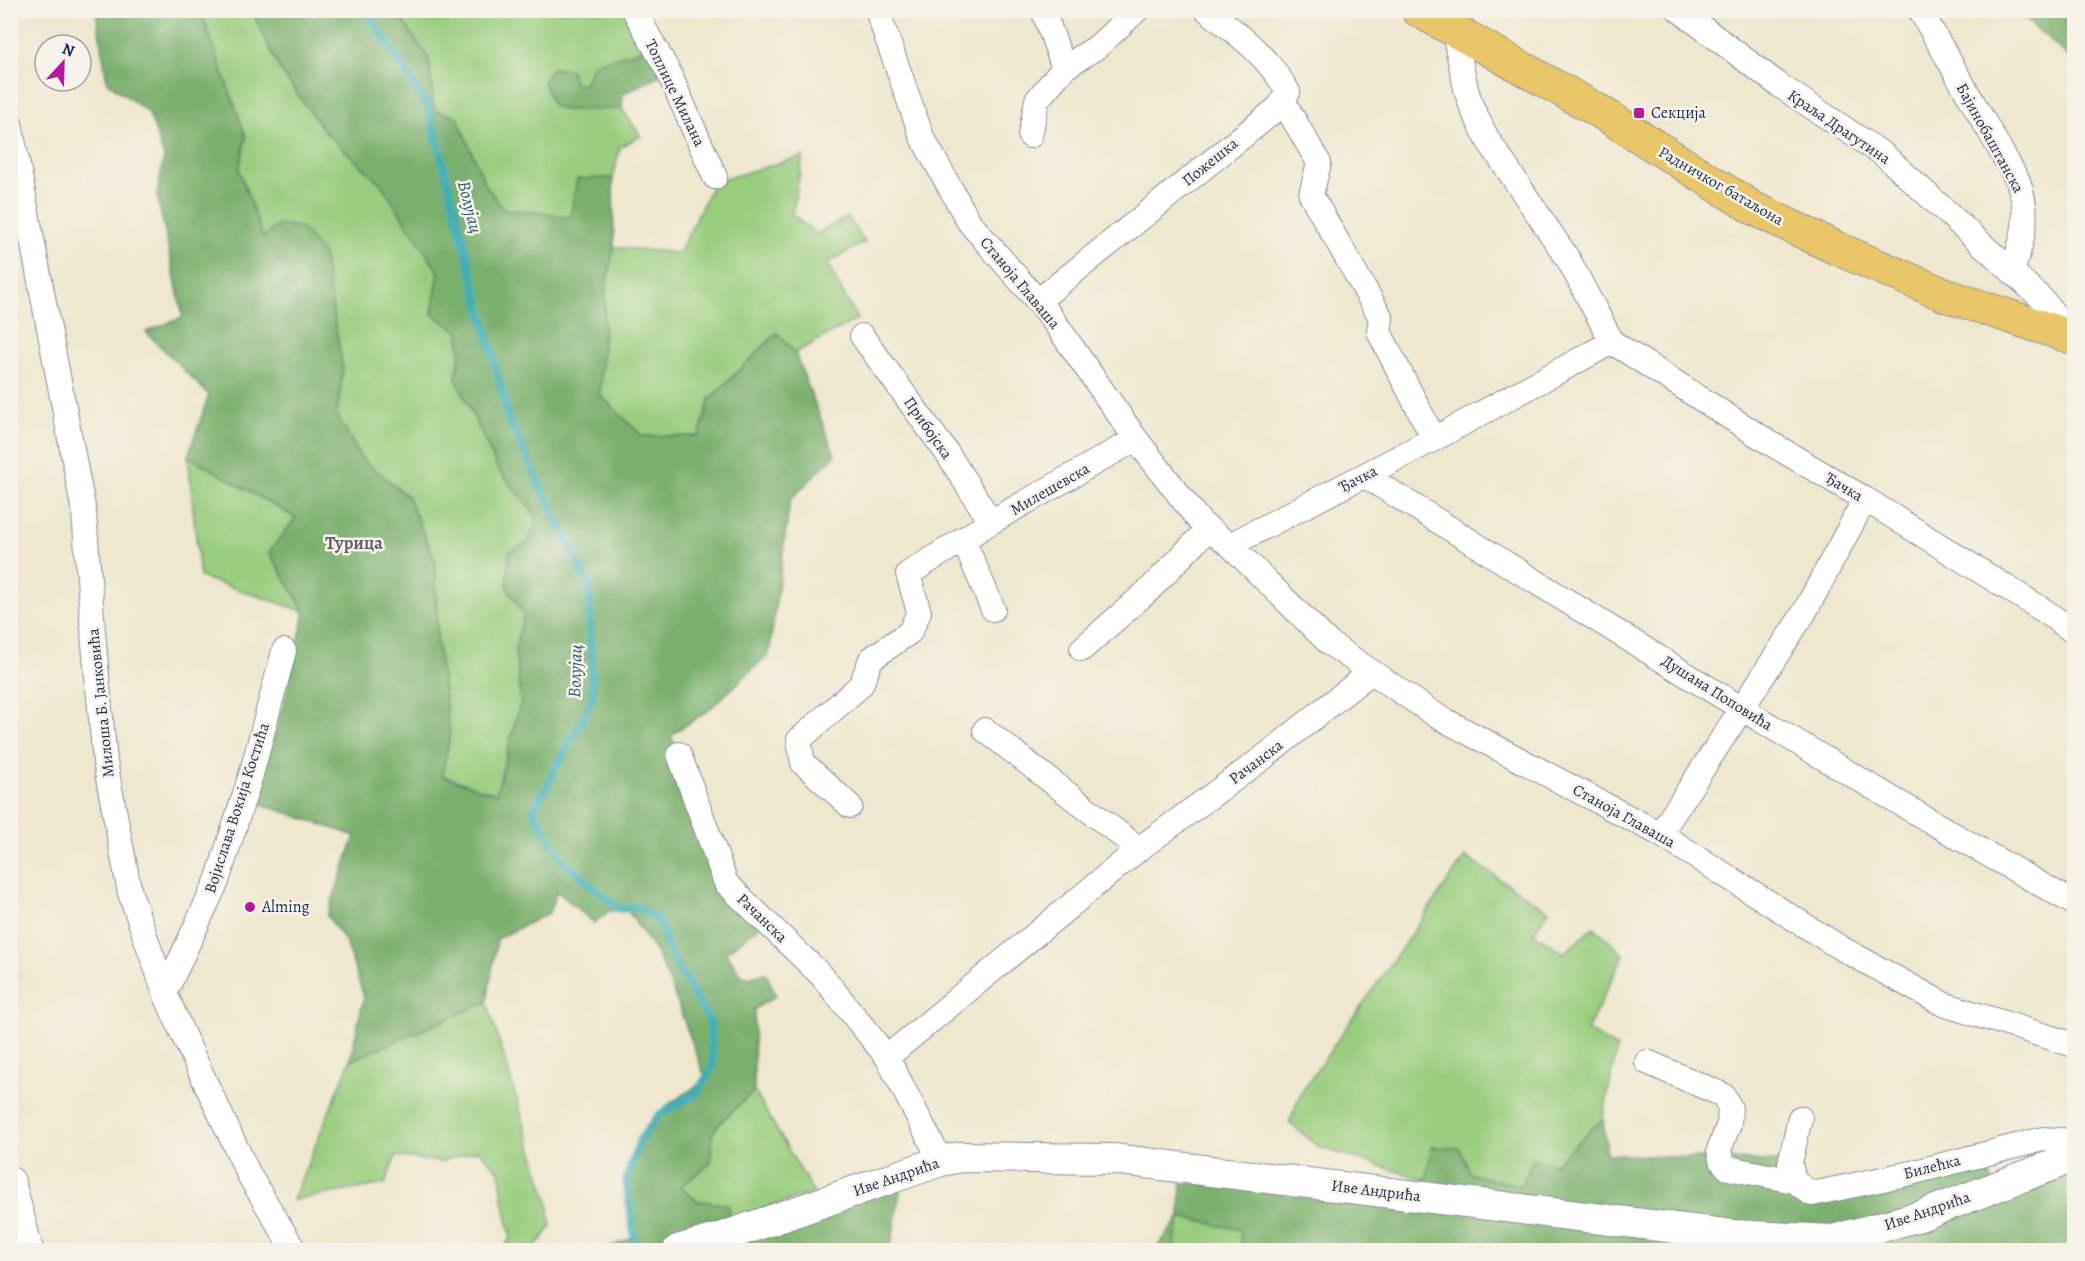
<svg xmlns="http://www.w3.org/2000/svg" width="2085" height="1261" font-family="Alegreya,serif">
<style>
.green{fill:#99cd7e;stroke:#5a7e6e;stroke-width:1.5}
.forest{fill:#7ab06d;stroke:#4a7066;stroke-width:1.5}
.lines{fill:none;stroke-linecap:round;stroke-linejoin:round}
.stream{stroke:#3eafb7;stroke-width:8}
.minor-casing{stroke:#858b96;stroke-width:26}
.tertiary-casing{stroke:#858b96;stroke-width:32}
.primary-casing{stroke:#858b96;stroke-width:35}
.minor{stroke:#fff;stroke-width:24}
.tertiary{stroke:#fff;stroke-width:30}
.primary{stroke:#e9c769;stroke-width:33}
.poi-dot{fill:#b5179e;stroke:#f7f3e8;stroke-width:2}
.labels{text-anchor:middle;dominant-baseline:central;stroke-width:5;stroke-linejoin:round;paint-order:stroke}
.street-label{font-size:16px;fill:#1b2f5e;stroke:#f7f3e8}
.poi-label{font-size:16px;fill:#1b2f5e;stroke:#f7f3e8;text-anchor:start}
.water-label{font-size:18px;font-style:italic;fill:#275c7d;stroke:#f7f3e8}
.neighbourhood-label{font-size:18px;font-weight:bold;fill:#635c70;stroke:#f7f3e8}
</style>
<rect width="100%" height="100%" fill="#f7f3e8"/>
<filter id="ink" filterUnits="userSpaceOnUse"><feTurbulence type="fractalNoise" baseFrequency=".0167" numOctaves="2"/><feDisplacementMap in="SourceGraphic" scale="12" xChannelSelector="R" yChannelSelector="G"/><feConvolveMatrix kernelMatrix="1 2 1 2 8 2 1 2 1" color-interpolation-filters="sRGB"/></filter>
<filter id="wash" filterUnits="userSpaceOnUse"><feTurbulence type="fractalNoise" baseFrequency=".008" numOctaves="4" result="noise"/><feDisplacementMap in="SourceGraphic" scale="24" xChannelSelector="R" yChannelSelector="G"/><feGaussianBlur stdDeviation="1.35" result="paint"/><feColorMatrix in="noise" values="0 0 0 0 0 0 0 0 0 0 0 0 0 0 0 0 0 1.4 0 .05"/><feComposite in="paint" operator="in"/></filter>
<g filter="url(#wash)">
<rect width="100%" height="100%" fill="#efe7ce"/>
<path class="green" d="M 192,11 L 252,11 L 280,70 L 325,132 L 381,184 L 439,273 L 432,314 L 459,332 L 460,356 L 456,379 L 498,469 L 537,517 L 529,542 L 507,587 L 524,615 L 515,649 L 521,701 L 496,795 L 441,775 L 450,736 L 437,640 L 436,563 L 408,497 L 360,457 L 337,414 L 343,369 L 263,238 L 239,170 L 246,137 L 204,20 Z
M 389,11 L 632,11 L 655,46 L 584,84 L 574,84 L 565,110 L 622,109 L 641,136 L 620,147 L 613,178 L 577,179 L 571,218 L 542,213 L 503,209 L 486,186 L 457,117 L 434,110 L 429,59 Z
M 803,156 L 792,214 L 816,234 L 848,217 L 865,242 L 827,263 L 857,319 L 795,353 L 777,333 L 710,399 L 699,436 L 642,436 L 600,395 L 606,286 L 614,247 L 679,253 L 714,182 Z
M 188,456 L 296,518 L 269,552 L 305,612 L 200,577 Z
M 1465,857 L 1549,911 L 1533,933 L 1564,953 L 1594,927 L 1624,955 L 1587,1030 L 1617,1048 L 1603,1118 L 1555,1164 L 1522,1186 L 1470,1174 L 1426,1180 L 1319,1147 L 1289,1123 L 1301,1093 Z
M 487,1002 L 548,1201 L 551,1227 C 534,1252 530,1250 501,1250 L 511,1238 L 503,1200 L 500,1172 L 478,1150 L 439,1162 L 396,1156 L 385,1184 L 293,1200 L 350,1061 Z
M 754,1091 L 814,1193 L 729,1219 L 728,1205 L 698,1201 L 680,1187 L 711,1163 L 712,1134 L 720,1123 Z
M 1180,1217 L 1241,1230 L 1241,1250 L 1173,1250 Z"/>
<path class="forest" d="M 96,11 L 192,11 L 204,20 L 246,137 L 239,170 L 263,237 L 280,224 L 300,227 L 323,253 L 343,369 L 337,414 L 360,457 L 408,497 L 436,563 L 437,640 L 450,736 L 442,776 L 496,794 L 521,701 L 515,649 L 524,615 L 507,587 L 509,552 L 529,542 L 537,517 L 498,469 L 456,379 L 460,356 L 459,332 L 432,314 L 439,273 L 381,184 L 325,132 L 280,70 L 252,11 L 389,11 L 403,21 L 429,59 L 434,110 L 457,117 L 486,186 L 503,209 L 542,213 L 570,218 L 577,179 L 613,178 L 614,247 L 606,286 L 600,395 L 642,436 L 699,436 L 710,399 L 777,333 L 795,353 L 835,455 L 790,500 L 769,654 L 709,710 L 671,735 L 707,845 L 759,927 L 725,953 L 743,977 L 766,973 L 776,996 L 754,1009 L 754,1091 L 720,1122 L 712,1134 L 711,1163 L 680,1187 L 698,1201 L 728,1205 L 729,1219 L 643,1250 L 602,1250 L 632,1238 L 626,1171 L 641,1135 L 663,1108 L 706,1080 L 672,988 L 656,952 L 627,910 L 609,911 L 594,923 L 557,891 L 549,913 L 497,939 L 487,1002 L 350,1061 L 364,997 L 346,942 L 327,916 L 355,836 L 255,802 L 286,695 L 305,612 L 269,552 L 296,518 L 188,456 L 209,395 L 146,332 L 183,317 L 157,195 L 164,157 L 149,113 L 107,82 Z
M 2016,11 L 2074,11 L 2074,61 Z
M 655,46 L 666,72 L 623,94 L 622,109 L 565,110 L 553,106 L 543,82 L 552,68 L 571,70 L 574,84 L 584,84 L 593,64 Z
M 1603,1118 L 1607,1154 L 1788,1162 L 1818,1201 L 1985,1164 L 2001,1202 L 2074,1173 L 2074,1250 L 1241,1250 L 1240,1230 L 1180,1217 L 1173,1250 L 1155,1250 L 1180,1217 L 1181,1183 L 1217,1185 L 1346,1204 L 1426,1180 L 1432,1147 L 1460,1148 L 1470,1174 L 1521,1186 L 1532,1160 L 1555,1164 Z
M 901,1187 L 890,1250 L 713,1250 Z"/>
<g class="lines">
<path class="stream" d="M 366,10 L 429,108 L 510,423 L 589,585 L 593,699 L 533,811 L 564,862 L 619,909 L 638,907 L 660,922 L 670,953 L 710,1023 L 713,1066 L 697,1093 L 659,1115 L 640,1140 L 626,1179 L 636,1250"/>
</g>
</g>
<g filter="url(#ink)">
<g class="lines">
<defs>
<path id="minor" d="M 634,10 L 668,71 L 715,177
M 877,10 L 922,137 L 969,222 L 1048,313 L 1136,439 L 1201,523 L 1230,545 L 1329,643 L 1437,716 L 1660,834 L 1839,947 L 1943,1004 L 2074,1045
M 1043,10 L 1064,68
M 1679,10 L 1779,85 L 1884,155 L 2042,299 L 2058,319 L 2059,333
M 1920,10 L 2018,181 C 2031,217 2023,237 2012,272
M 1454,32 L 1466,89 L 1472,108 L 1488,140 L 1568,259 L 1612,342 L 1770,443 L 1865,499 L 2046,612 L 2074,632
M 1283,101 L 1319,163 L 1311,195 L 1381,318 L 1379,332 L 1434,439
M 10,124 L 84,512 L 94,644 L 105,762 L 130,893 L 165,993 L 184,1037 L 249,1175 L 294,1250
M 1030,136 L 1037,100 L 1064,68 L 1097,47 L 1137,10
M 1038,301 L 1279,107 L 1288,92 C 1269,57 1238,34 1207,10
M 862,336 L 947,453 L 991,522
M 1365,476 C 1600,621 1833,769 2074,903
M 963,539 L 993,609
M 1230,545 L 1434,439 L 1612,342
M 1082,649 L 1151,588 L 1208,529
M 985,730 L 1139,849
M 679,754 L 726,883 L 822,976 L 887,1057 L 941,1161
M 850,806 L 803,763 L 799,740 L 861,685 L 871,659 L 910,632 L 919,612 L 908,574 L 991,522 L 1136,439
M 1660,834 L 1804,613 L 1865,499
M 165,993 L 217,881 L 251,775 L 284,651
M 887,1057 L 1139,849 L 1264,757 L 1371,672
M 1647,1062 L 1723,1095 L 1730,1108 L 1729,1124 L 1719,1150 L 1721,1160 L 1728,1168 L 1794,1181 L 1812,1194 L 1911,1173 L 2043,1139 L 2074,1141
M 1794,1181 L 1790,1163 L 1800,1118"/>
<path id="tertiary" d="M 10,1182 L 28,1250
M 678,1250 L 720,1238 L 941,1161 L 961,1157 L 1113,1159 L 1733,1235 L 1833,1240 L 1920,1216 L 2074,1157"/>
<path id="primary" d="M 1418,10 L 1599,111 L 1753,208 L 1836,248 L 1945,295 L 2074,338"/>
</defs>
<use href="#minor" class="minor-casing"/>
<use href="#tertiary" class="tertiary-casing"/>
<use href="#primary" class="primary-casing"/>
<use href="#minor" class="minor"/>
<use href="#tertiary" class="tertiary"/>
<use href="#primary" class="primary"/>
</g>
</g>
<g class="poi-dot">
<rect x="1633" y="107" width="12" height="12" rx="3"/>
<circle cx="250" cy="907" r="6"/>
</g>
<g class="labels">
<g class="street-label">
<text transform="translate(675 93) rotate(64)">Топлице Милана</text>
<text transform="translate(1839 127) rotate(34)">Краља Драгутина</text>
<text transform="translate(1990 138) rotate(61)">Бајинобаштанска</text>
<text transform="translate(1210 162) rotate(-39)">Пожешка</text>
<text transform="translate(1721 186) rotate(30)">Радничког батаљона</text>
<text transform="translate(1020 283) rotate(50)">Станоја Главаша</text>
<text transform="translate(928 428) rotate(55)">Прибојска</text>
<text transform="translate(1358 479) rotate(-27)">Ђачка</text>
<text transform="translate(1844 487) rotate(31)">Ђачка</text>
<text transform="translate(1050 489) rotate(-30)">Милешевска</text>
<text transform="translate(1717 693) rotate(32)">Душана Поповића</text>
<text transform="translate(101 703) rotate(-96)">Милоша Б. Јанковића</text>
<text transform="translate(1256 762) rotate(-37)">Рачанска</text>
<text transform="translate(237 808) rotate(-72)">Војислава Вокија Костића</text>
<text transform="translate(1624 816) rotate(29)">Станоја Главаша</text>
<text transform="translate(762 918) rotate(44)">Рачанска</text>
<text transform="translate(1932 1167) rotate(-14)">Билећка</text>
<text transform="translate(896 1177) rotate(-19)">Иве Андрића</text>
<text transform="translate(1376 1191) rotate(7)">Иве Андрића</text>
<text transform="translate(1927 1211) rotate(-19)">Иве Андрића</text>
</g>
<g class="poi-label">
<text x="1651" y="113">Секција</text>
<text x="262" y="907">Alming</text>
</g>
<g class="water-label">
<text transform="translate(470 207) rotate(76)">Волујац</text>
<text transform="translate(575 671) rotate(-88)">Волујац</text>
</g>
<g class="neighbourhood-label">
<text x="354" y="543">Турица</text>
</g>
</g>
<rect width="2085" height="1261" fill="none" stroke="#f7f3e8" stroke-width="36"/>
<g transform="translate(63 63) rotate(22)"><circle r="28" fill="#f7f3e8" stroke="#9fa5b1" stroke-width="1.5"/>
<path d="M0-4.5L10 22L0 15L-10 22Z" fill="#b5179e"/>
<text y="-9" font-size="16" font-weight="bold" text-anchor="middle" fill="#1b2f5e">N</text>
</g>
</svg>
